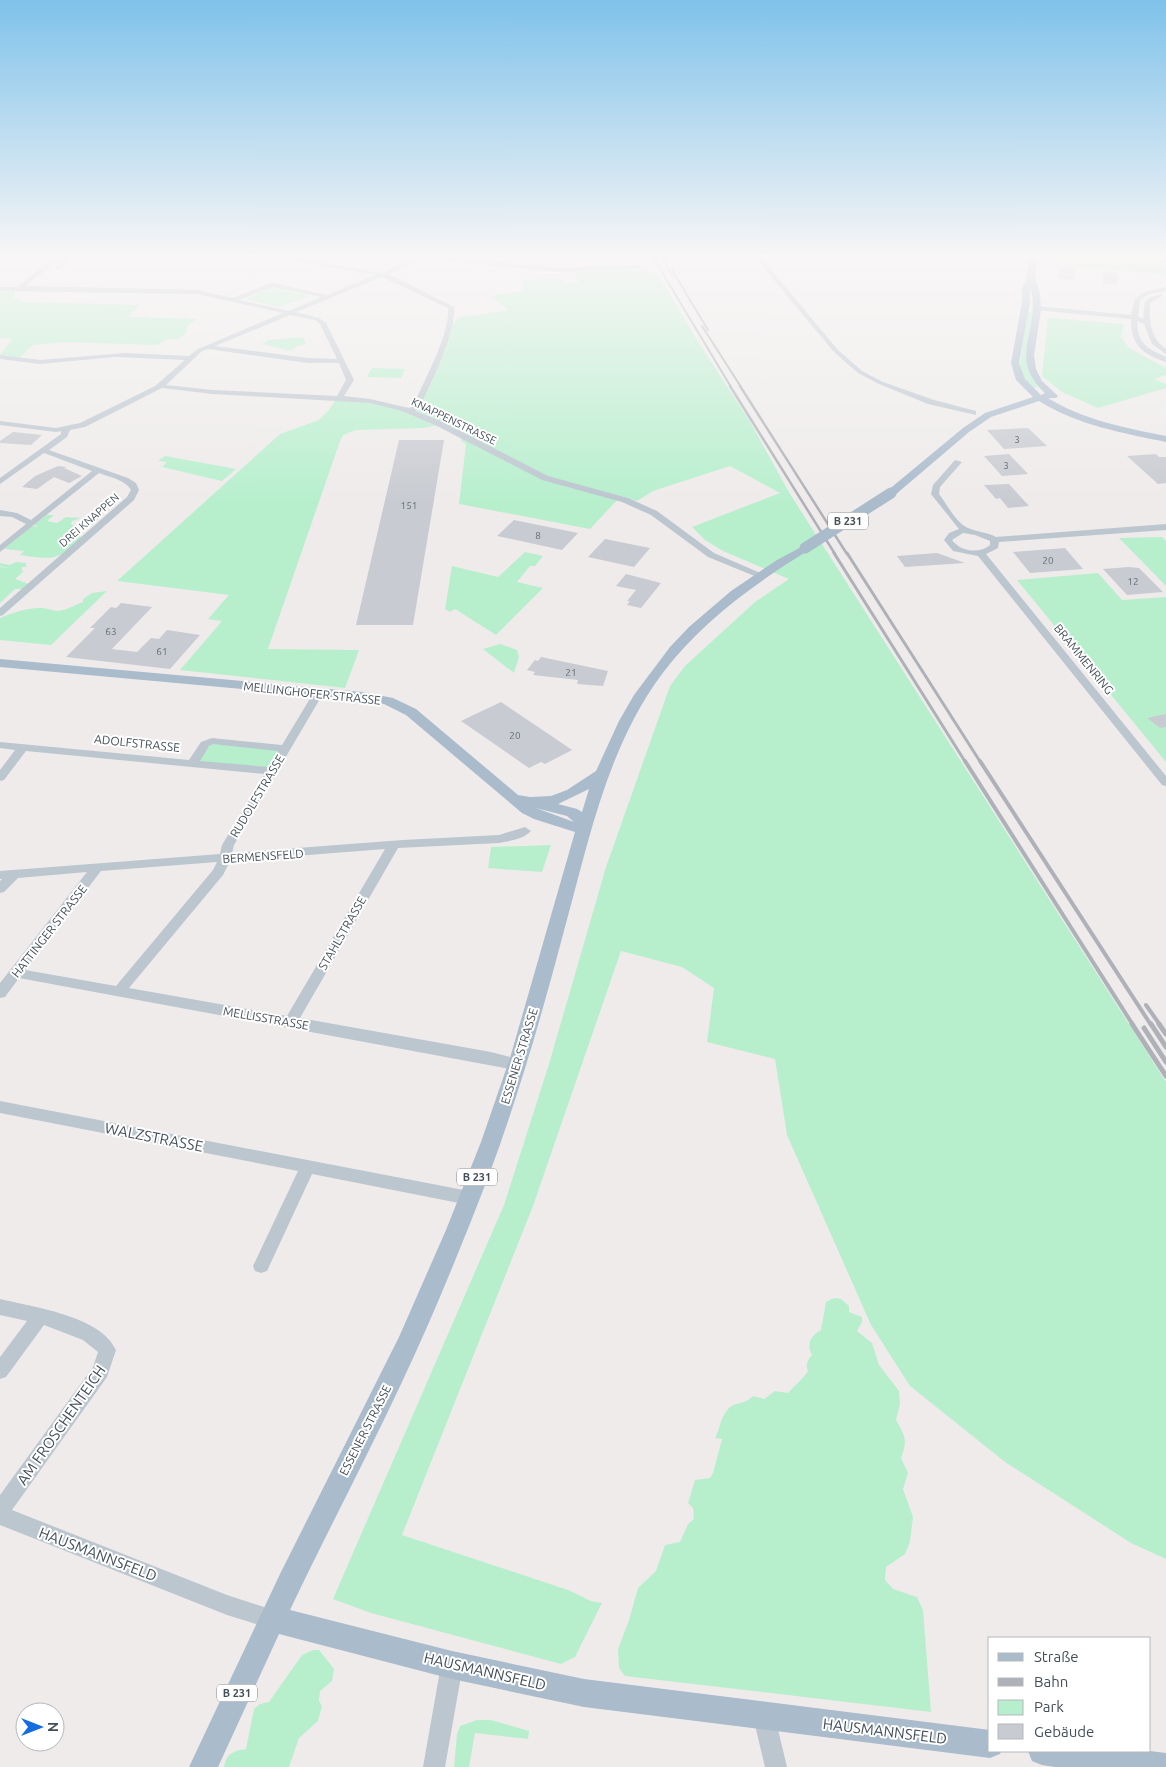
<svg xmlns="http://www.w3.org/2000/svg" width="1166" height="1767" font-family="Ubuntu,sans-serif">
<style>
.green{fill:#b7efcd}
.building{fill:#c8cbd1}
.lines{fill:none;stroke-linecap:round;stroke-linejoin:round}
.minor{fill:#bcc6cf;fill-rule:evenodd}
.major{fill:#abc;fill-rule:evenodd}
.rail-far4{stroke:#aeb1b7;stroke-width:2}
.rail-far3{stroke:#aeb1b7;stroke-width:2.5}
.rail-far2{stroke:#aeb1b7;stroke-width:3}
.rail-far1{stroke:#aeb1b7;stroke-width:4}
.rail{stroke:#aeb1b7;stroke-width:5}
.major-bridge{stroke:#abc;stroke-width:11}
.labels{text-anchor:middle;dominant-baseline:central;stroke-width:4;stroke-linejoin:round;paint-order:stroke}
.number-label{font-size:10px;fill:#656e77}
.far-street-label{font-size:11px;fill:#444f59;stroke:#fff}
.shield{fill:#fff;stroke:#7c848b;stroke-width:1}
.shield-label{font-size:11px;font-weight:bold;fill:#444f59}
.street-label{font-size:12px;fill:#444f59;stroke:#fff}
.near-street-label{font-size:15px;fill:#444f59;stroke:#fff}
</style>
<rect width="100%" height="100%" fill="#efebeb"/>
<path class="green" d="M 1039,254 L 1166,254 L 1166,277 L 1163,277 L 1163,274 L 1042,264 Z
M 636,267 L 658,274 L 695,337 L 749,420 L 790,494 L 1166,1082 L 1166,1559 L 1131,1543 L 1005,1462 L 910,1386 L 871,1325 L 787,1135 L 775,1059 L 707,1042 L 714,988 L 682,967 L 621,951 L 533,1206 L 402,1535 L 568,1590 L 591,1601 L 602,1603 L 575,1657 L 561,1664 L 371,1613 L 333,1599 L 504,1205 L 549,1064 L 606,867 L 670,686 L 685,666 L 755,602 L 789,579 L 723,551 L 705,540 L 692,527 L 780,493 L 730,466 L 653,491 L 637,501 L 621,496 L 590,529 L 459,504 L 466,444 L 461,441 L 461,434 L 440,425 L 422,428 L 356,430 L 343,435 L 340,441 L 268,649 L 359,650 L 345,688 L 180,670 L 222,621 L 208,619 L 229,595 L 117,581 L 280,434 L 319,420 L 329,410 L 336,398 L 370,402 L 411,412 L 417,407 L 446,332 L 458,318 L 509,310 L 490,296 L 524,291 L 522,280 L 562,279 L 564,283 L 579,283 L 573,271 Z
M 271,288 L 310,296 L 279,307 L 245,299 Z
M 15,291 L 14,298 L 23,302 L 140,305 L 128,317 L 196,319 L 187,327 L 186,333 L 179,339 L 167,339 L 157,345 L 65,342 L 33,345 L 18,359 L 0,355 L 12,339 L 0,338 L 0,292 Z
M 1032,311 L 1033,312 C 1029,339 1018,366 1039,387 L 1031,388 L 1019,369 L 1027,313 Z
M 1048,318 L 1124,324 L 1121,337 L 1129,348 L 1166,368 L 1166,375 L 1154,379 L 1166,384 L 1166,388 L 1098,408 L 1062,392 L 1042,376 Z
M 303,337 L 306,344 L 298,346 L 291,351 L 262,344 L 268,340 Z
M 372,368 L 405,369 L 401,378 L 367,377 Z
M 165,456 L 236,469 L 222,481 L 162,467 L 167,462 L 158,461 Z
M 47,515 L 54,515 L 47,521 L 57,523 L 66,517 L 81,518 L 72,521 L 71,525 L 75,525 L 74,531 L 82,538 C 56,561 54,560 20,555 L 24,551 L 4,549 L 32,526 L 38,527 L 34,525 Z
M 1162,537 L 1166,541 L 1166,586 L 1119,538 Z
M 525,552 L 543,556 L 535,566 L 530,566 L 517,582 L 543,588 L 496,635 L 455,609 L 450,612 L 445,609 L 452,566 L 498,577 Z
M 16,562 L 26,563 L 26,567 L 22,567 L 22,571 L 24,571 L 15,579 L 29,584 L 24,589 L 15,589 L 0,603 L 0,567 L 9,568 L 0,566 L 0,563 L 10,565 Z
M 1098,573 L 1122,600 L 1166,597 L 1166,762 L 1017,580 Z
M 107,591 L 51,645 L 0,640 L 0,618 C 11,613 29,607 42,608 C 47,608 52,611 57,611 C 68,610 74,605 83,602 L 83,599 L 92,593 Z
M 500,644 L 517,650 L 519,657 L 514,673 L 483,649 Z
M 207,743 L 286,749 L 272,771 L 193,763 Z
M 551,845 L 542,872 L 488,868 L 491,847 Z
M 834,1298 L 841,1299 L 849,1306 L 849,1312 L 862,1317 L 862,1322 L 857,1331 L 872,1343 L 879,1365 L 899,1391 L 900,1404 L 896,1420 C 905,1436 908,1440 901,1458 L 908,1473 L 903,1489 L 913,1517 L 910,1542 L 905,1554 L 886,1567 L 885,1580 L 893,1589 L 917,1597 L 923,1610 L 931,1712 L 625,1676 L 619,1668 L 618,1649 L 629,1620 L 638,1588 L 656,1571 L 665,1545 L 680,1542 L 688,1524 L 694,1519 L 693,1508 L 688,1503 L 695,1480 L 710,1478 L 713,1473 L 722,1439 L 715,1438 C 720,1429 721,1415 729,1408 C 734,1402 745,1405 753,1396 L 764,1399 L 775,1391 L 788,1393 C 795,1385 802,1380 808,1371 C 805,1364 808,1360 812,1355 C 806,1344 811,1335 821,1330 L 826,1302 Z
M 313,1650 L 319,1650 L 334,1669 L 332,1681 L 320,1691 L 319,1701 L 322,1706 L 318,1721 L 299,1738 L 289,1767 L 224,1767 C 227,1753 233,1751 246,1749 L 254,1709 L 260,1704 L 269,1702 L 302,1655 Z
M 477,1720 L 491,1720 L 529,1731 L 528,1739 L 475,1733 L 469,1767 L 454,1767 L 457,1734 L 460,1726 Z"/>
<path class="building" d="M 1060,267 L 1074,268 L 1074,280 L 1059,278 Z
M 1103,271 L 1117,272 L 1117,284 L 1103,283 Z
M 1028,428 L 1047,446 L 1004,449 L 987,430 Z
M 13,432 L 42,435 L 31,445 L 0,443 L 0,441 Z
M 399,440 L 444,440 L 413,625 L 356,625 Z
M 1009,454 L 1028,474 L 1002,476 L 984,456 Z
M 1156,454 L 1159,457 L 1166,457 L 1166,483 L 1158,484 L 1127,456 Z
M 58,466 L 67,467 L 64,468 L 82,476 L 69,483 L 54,477 L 37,489 L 22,487 L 35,476 Z
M 1009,484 L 1029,506 L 1008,508 L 1000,498 L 996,499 L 984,485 Z
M 514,520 L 578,533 L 562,550 L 497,536 Z
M 605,539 L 650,548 L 634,567 L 588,557 Z
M 1065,548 L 1083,569 L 1030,573 L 1013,552 Z
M 937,553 L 965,563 L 905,567 L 897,556 Z
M 1129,567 L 1139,568 L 1163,592 L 1127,595 L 1103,569 Z
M 626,574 L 661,583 L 641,608 L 627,605 L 630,601 L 627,601 L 636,590 L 616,586 Z
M 121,603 L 152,607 L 112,649 L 137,652 L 151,638 L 159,639 L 167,630 L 200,635 L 170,669 L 66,657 L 95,628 L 90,628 L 111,607 L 116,608 Z
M 541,657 L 608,671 L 603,686 L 577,684 L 578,680 L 533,675 L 535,672 L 527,670 L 535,660 L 538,661 Z
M 501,702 L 550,735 L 572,750 L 545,764 L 541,762 L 529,768 L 461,721 Z
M 1166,714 L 1166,727 L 1160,728 L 1147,718 Z"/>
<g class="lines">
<path class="minor" d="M 59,254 L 66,254 L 25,286 L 197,290 L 232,298 L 272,283 L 327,295 L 375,275 L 259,254 L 274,254 L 382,273 L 421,254 L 559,268 L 641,265 L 639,268 L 559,272 L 421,259 L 389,274 L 454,307 C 456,334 431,381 420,407 L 415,411 L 441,421 L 548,476 L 628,498 L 657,511 L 714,553 L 765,575 L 763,577 L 757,577 L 708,557 L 651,515 L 622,502 L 542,480 L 435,425 L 402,411 L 370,403 L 213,394 L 162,388 L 85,427 L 70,430 L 67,437 L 49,450 L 128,478 L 136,483 L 139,490 L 134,500 L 3,615 L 0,616 L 0,608 L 127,497 L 131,490 C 126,480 109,477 99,473 L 0,552 L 0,545 L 26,524 L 12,517 L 0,516 L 0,510 L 17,513 L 31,520 L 92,471 L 44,453 L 0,484 L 0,478 L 61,434 L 61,431 L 56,432 L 0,425 L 0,421 L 56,428 L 80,423 L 155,386 L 185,360 L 115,357 L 40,364 L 0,359 L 0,355 L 40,360 L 125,353 L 189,356 L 198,349 L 283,313 L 197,294 L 0,291 L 0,287 L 17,287 ZM 382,277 L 448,308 C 450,334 424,381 413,406 L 409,408 L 370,399 L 344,396 L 354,380 L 326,323 L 319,318 L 296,312 ZM 272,287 L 321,297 L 289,311 L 239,300 ZM 290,315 L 315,320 L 320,324 L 337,359 L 308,358 L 215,346 ZM 208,349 L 308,363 L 339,363 L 346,380 L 337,396 L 213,390 L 166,385 L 202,351 Z
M 71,254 L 78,254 L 60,269 L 56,269 L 56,267 Z
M 752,254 L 758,254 L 838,350 L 862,371 L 883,382 L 934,400 L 976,411 L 976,415 L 928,404 L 879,384 L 858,373 L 834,352 Z
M 1166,287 L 1166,291 L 1149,294 L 1140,300 L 1138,316 L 1143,319 L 1145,302 L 1150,297 L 1162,294 L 1162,296 L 1150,303 C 1149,321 1150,338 1166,349 L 1166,354 L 1152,344 L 1144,324 L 1137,321 C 1138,344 1146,348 1166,357 L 1166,362 C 1142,354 1131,345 1131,319 L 1037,310 L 1034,308 L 1037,306 L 1131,315 L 1135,298 L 1145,292 Z
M 955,460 L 962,462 L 940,487 L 939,494 C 947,504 956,523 968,528 C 977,532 987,532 996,537 L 1166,524 L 1166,530 L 999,542 L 998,548 L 986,554 L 1166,776 L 1166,786 L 1162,785 L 978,556 L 953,551 L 944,540 L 949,533 L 959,529 L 931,494 L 933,485 ZM 963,533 L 975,535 L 990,541 L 990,545 C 979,554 961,552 952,540 Z
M 319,689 L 324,692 L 234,845 L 232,853 L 403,840 L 499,835 L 525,827 L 531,831 C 524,839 510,841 499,843 L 398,848 L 300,1018 L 491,1052 L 521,1060 L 523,1064 L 521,1068 L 516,1070 L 19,978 L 5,997 L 0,998 L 0,983 L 87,872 L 18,878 L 4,892 L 0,893 L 0,881 L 2,879 L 0,879 L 0,871 L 220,854 L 222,845 L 265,774 L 26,751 L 4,780 L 0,781 L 0,770 L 15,750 L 0,748 L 0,742 L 189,760 L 201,742 L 212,738 L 282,745 L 314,692 ZM 213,744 L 278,751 L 269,767 L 200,761 L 209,746 ZM 385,849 L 287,1016 L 129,988 L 223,875 L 230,861 ZM 217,862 L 213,870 L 116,986 L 25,970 L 101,871 Z
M 0,1101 L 469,1191 L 475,1193 L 477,1198 L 475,1203 L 469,1205 L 312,1174 L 267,1271 L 261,1273 L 255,1271 L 253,1266 L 298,1171 L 0,1113 Z
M 0,1299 C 33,1307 101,1316 116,1350 L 107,1377 L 12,1510 L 227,1595 L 279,1612 L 282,1619 L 279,1626 L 272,1629 L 227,1615 L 0,1525 L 0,1495 L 93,1367 L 98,1352 L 83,1340 L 44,1325 L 6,1377 L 0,1379 L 0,1357 L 27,1321 L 0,1315 Z
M 452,1654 L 459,1658 L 463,1665 L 445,1767 L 423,1767 L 441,1665 L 445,1658 Z
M 764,1706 L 772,1709 L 775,1717 L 787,1767 L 765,1767 L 753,1717 L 756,1709 Z"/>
<path class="major" d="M 1029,254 L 1037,254 L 1035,277 L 1040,294 L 1041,310 L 1034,355 L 1036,369 L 1042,381 L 1058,396 L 1056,398 L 1048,398 C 1083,420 1126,428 1166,436 L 1166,442 C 1123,433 1077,425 1039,401 L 991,417 L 969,432 L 895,495 L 887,495 L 886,493 L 887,491 L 963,428 L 985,413 L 1033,397 L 1016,380 L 1011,363 L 1022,302 L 1022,288 L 1027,277 ZM 1030,287 C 1043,328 1005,357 1045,393 L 1041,395 L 1025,379 L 1019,363 L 1030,302 Z
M 805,545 L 809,546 L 811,548 L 809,550 C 754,584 701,622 662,674 C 607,748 589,840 565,927 C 543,1011 519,1094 489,1175 C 462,1245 434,1314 402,1382 C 366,1459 326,1534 290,1610 L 452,1651 L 584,1679 L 990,1730 L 990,1751 L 1001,1751 L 1000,1754 L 990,1758 L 584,1707 L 452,1679 L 279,1634 L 218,1767 L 189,1767 L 280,1574 L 399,1337 L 446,1230 L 481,1142 L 510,1058 L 575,832 L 534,819 L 522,813 L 406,715 L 384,704 L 362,700 L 0,667 L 0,659 L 362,692 L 393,698 L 416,709 L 518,795 L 530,797 L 551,796 L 567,790 L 596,771 L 619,721 L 634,695 L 670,647 L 689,627 L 731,591 L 777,560 ZM 589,789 L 582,812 L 577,809 L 558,804 ZM 536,808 L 567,816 L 574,822 Z
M 1028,1751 L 1150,1751 L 1166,1753 L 1166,1767 L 1055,1767 L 1042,1765 L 1032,1761 Z"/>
<path class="rail-far4" d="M 651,254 L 731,387
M 660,254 L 672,276
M 672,270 L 708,330
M 702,326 L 741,387"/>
<path class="rail-far3" d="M 730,386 L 835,554
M 740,386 L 847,554"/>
<path class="rail-far2" d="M 834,553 L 966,763
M 847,553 L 981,763"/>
<path class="rail-far1" d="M 965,761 L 1133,1025
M 980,761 L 1151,1025
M 1146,1005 L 1160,1025"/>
<path class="rail" d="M 1132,1024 L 1166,1076
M 1151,1024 L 1166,1047
M 1159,1024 L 1166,1034
M 1144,1028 L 1166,1062"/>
<path class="major-bridge" d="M 805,548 L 891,493"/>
</g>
<linearGradient id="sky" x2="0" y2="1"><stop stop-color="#7fc2ea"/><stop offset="0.51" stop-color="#f8f6f6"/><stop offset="1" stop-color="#f8f6f6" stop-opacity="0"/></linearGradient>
<rect width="1166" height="502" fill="url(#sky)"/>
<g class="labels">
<g class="number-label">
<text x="1017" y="439">3</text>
<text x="1006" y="465">3</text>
<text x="409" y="505">151</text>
<text x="538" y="535">8</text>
<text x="1048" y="560">20</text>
<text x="1133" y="581">12</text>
<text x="111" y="631">63</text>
<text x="162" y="651">61</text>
<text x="571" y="672">21</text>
<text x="515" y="735">20</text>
</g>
<g class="far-street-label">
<text transform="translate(454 421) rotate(26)">KNAPPENSTRASSE</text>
<text transform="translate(89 520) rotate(-41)">DREI KNAPPEN</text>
</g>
<g class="shield">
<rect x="828" y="512.5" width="40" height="17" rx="4"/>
<rect x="457" y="1168.5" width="40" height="17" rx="4"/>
<rect x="217" y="1684.5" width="40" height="17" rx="4"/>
</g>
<g class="shield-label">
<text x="848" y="521">B 231</text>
<text x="477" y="1177">B 231</text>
<text x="237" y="1693">B 231</text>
</g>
<g class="street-label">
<text transform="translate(1084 659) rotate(51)">BRAMMENRING</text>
<text transform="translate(312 693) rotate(6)">MELLINGHOFER STRASSE</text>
<text transform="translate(137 743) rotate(6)">ADOLFSTRASSE</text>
<text transform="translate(257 796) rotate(-59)">RUDOLFSTRASSE</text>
<text transform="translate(263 856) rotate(-4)">BERMENSFELD</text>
<text transform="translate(49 931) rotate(-52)">HATTINGER STRASSE</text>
<text transform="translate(342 933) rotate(-60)">STAHLSTRASSE</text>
<text transform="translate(266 1018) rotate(10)">MELLISSTRASSE</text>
<text transform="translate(519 1056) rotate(-73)">ESSENER STRASSE</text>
<text transform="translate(365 1430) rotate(-63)">ESSENER STRASSE</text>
</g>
<g class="near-street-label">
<text transform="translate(154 1137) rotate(11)">WALZSTRASSE</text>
<text transform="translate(61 1425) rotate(-55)">AM FROSCHENTEICH</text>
<text transform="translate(98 1554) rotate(21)">HAUSMANNSFELD</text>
<text transform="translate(485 1671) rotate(13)">HAUSMANNSFELD</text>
<text transform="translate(885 1731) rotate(7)">HAUSMANNSFELD</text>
</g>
</g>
<rect x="988" y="1637" width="162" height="115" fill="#ffffff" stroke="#b4b9bd"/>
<rect x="998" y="1653" width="25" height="8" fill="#aabbcc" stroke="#b4b9bd"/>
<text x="1034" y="1662" font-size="15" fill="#444f59">Straße</text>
<rect x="998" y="1678" width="25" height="8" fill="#aeb1b7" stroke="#b4b9bd"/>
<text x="1034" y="1687" font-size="15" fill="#444f59">Bahn</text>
<rect x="998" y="1700" width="25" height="15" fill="#b7efcd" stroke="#b4b9bd"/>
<text x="1034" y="1712" font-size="15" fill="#444f59">Park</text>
<rect x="998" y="1724" width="25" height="15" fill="#c8cbd1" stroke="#b4b9bd"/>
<text x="1034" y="1737" font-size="15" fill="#444f59">Gebäude</text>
<g transform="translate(40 1727) rotate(90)"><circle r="24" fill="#ffffff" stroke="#b4b9bd"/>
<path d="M0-4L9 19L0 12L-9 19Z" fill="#146ce0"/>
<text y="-8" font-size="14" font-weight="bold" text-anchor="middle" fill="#444f59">N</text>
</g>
</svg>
